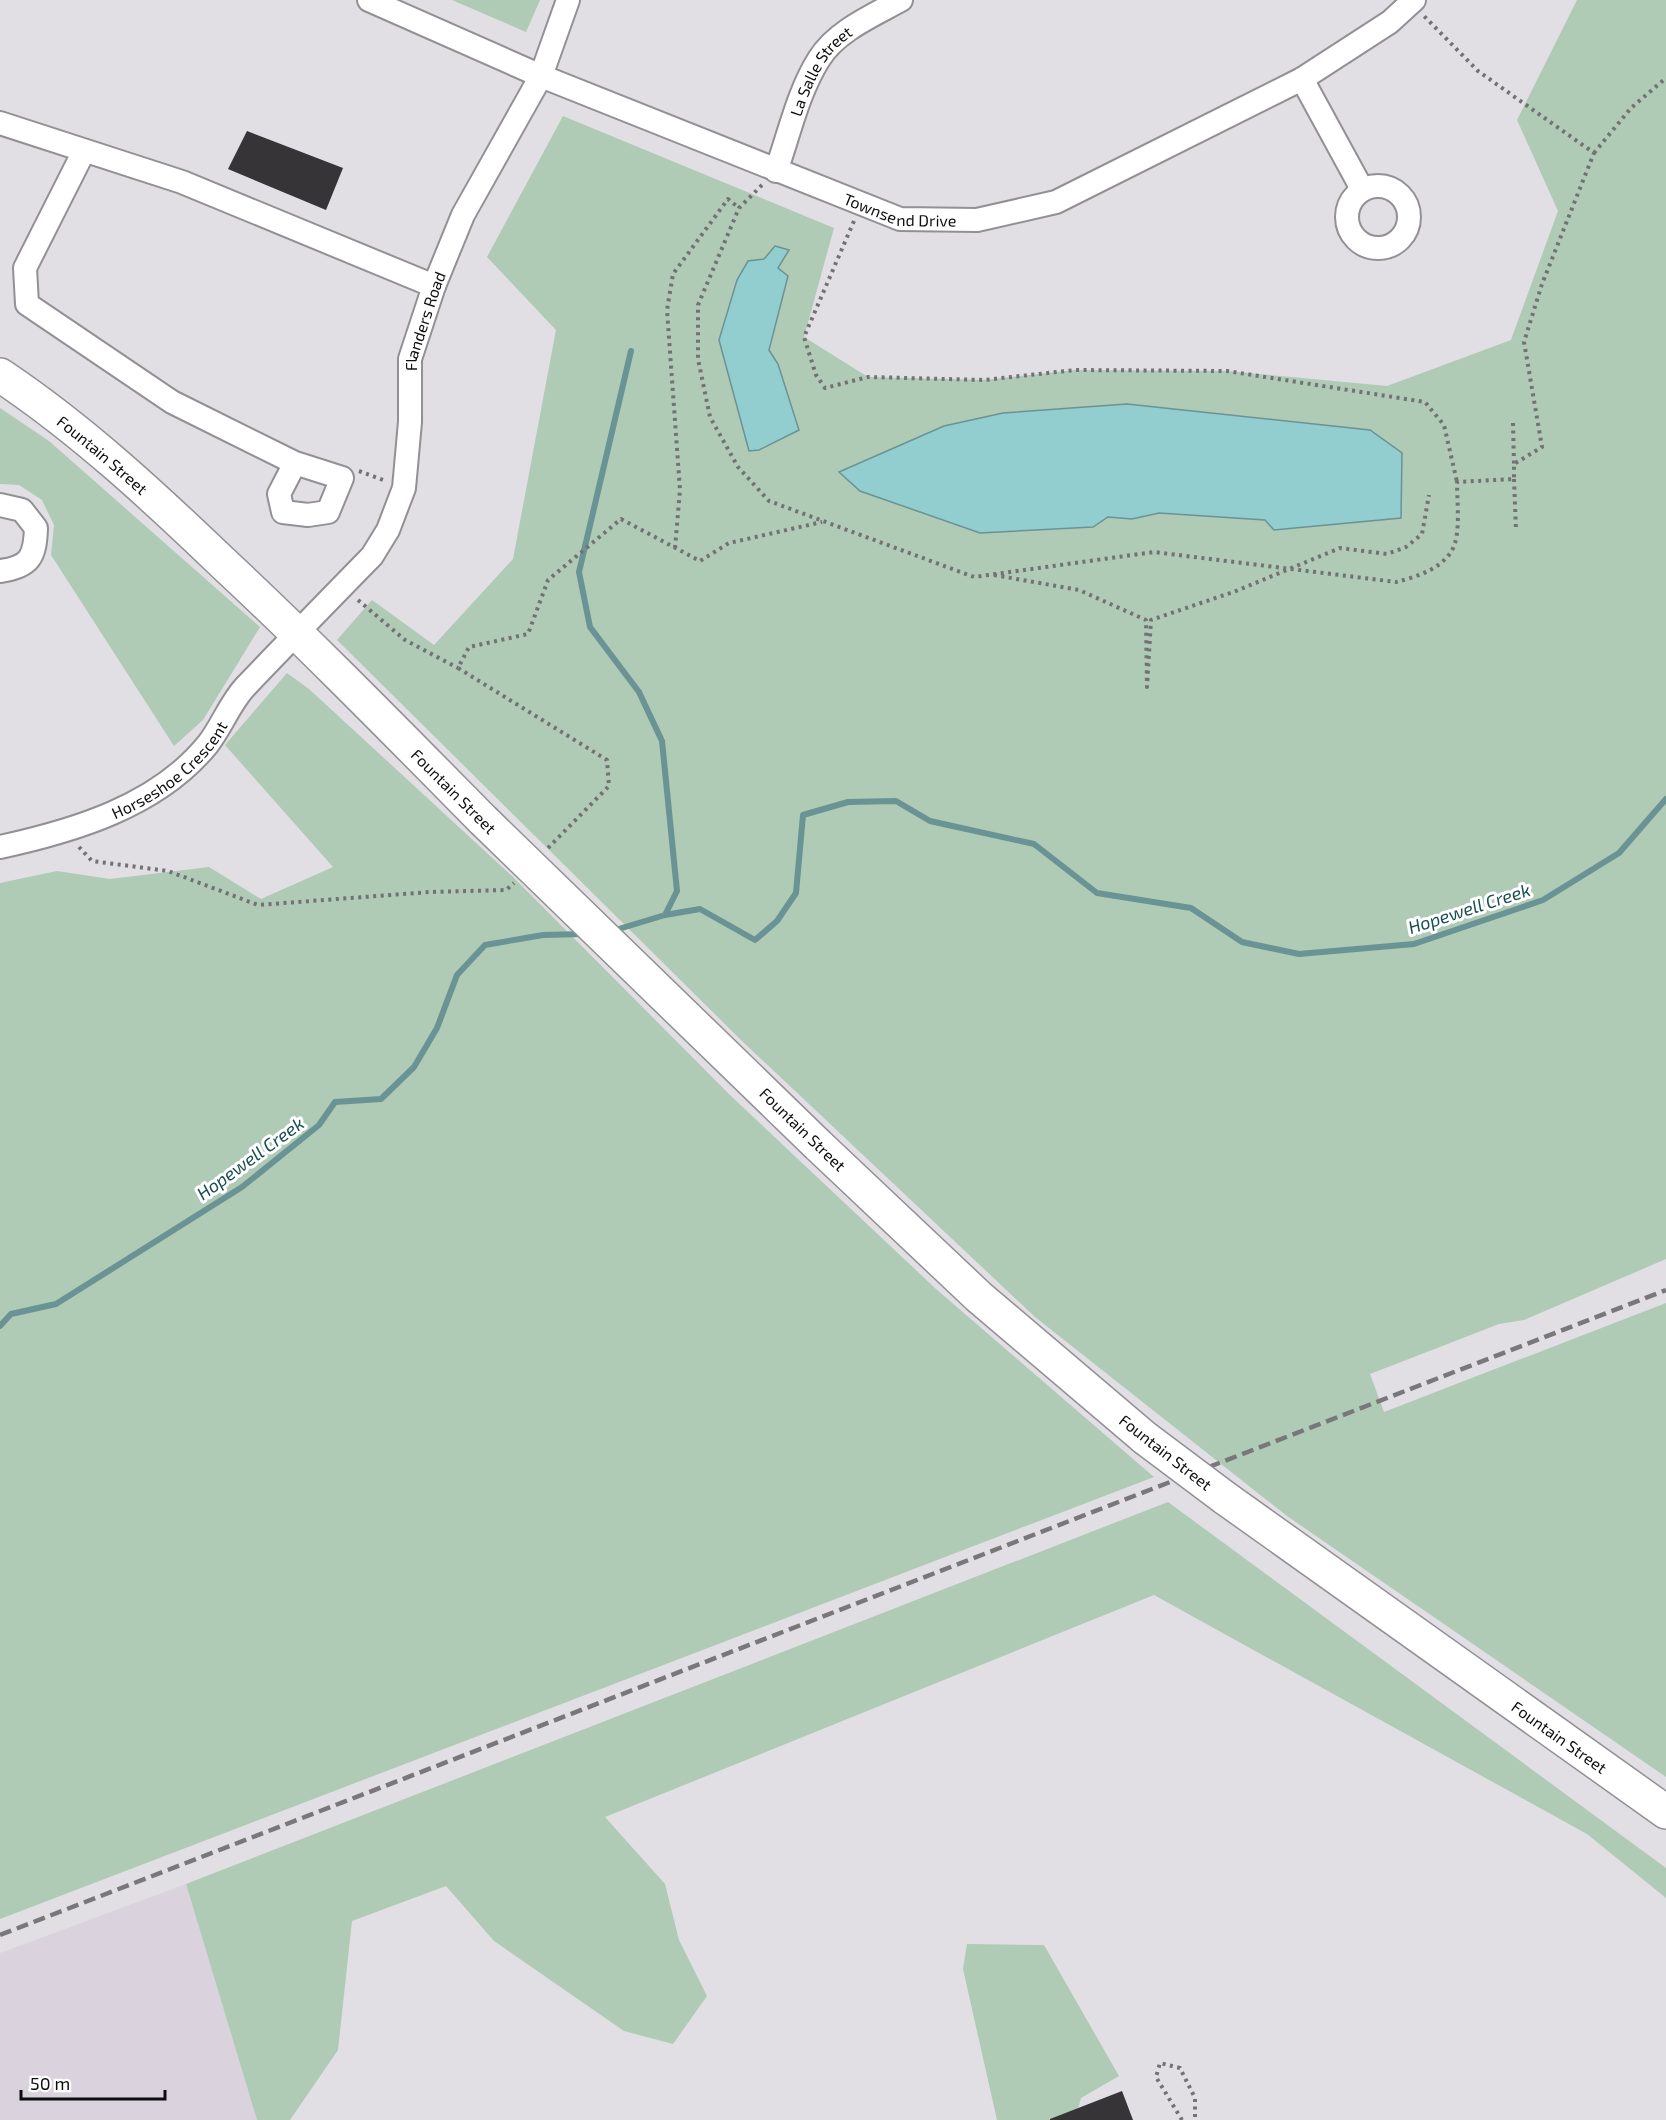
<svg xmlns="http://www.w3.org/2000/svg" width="1666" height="2120" font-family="'Exo 2',sans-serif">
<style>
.built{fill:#dad3de}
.green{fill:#afcab5;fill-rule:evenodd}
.water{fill:#92cdcf;stroke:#6a9395;stroke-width:1.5}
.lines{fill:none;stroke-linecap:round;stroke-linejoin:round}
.stream{stroke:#6a9395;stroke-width:6}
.building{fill:#363437}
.street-casing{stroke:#929094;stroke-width:26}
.secondary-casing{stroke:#929094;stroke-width:36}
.path{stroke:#727174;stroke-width:4;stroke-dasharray:3 4.5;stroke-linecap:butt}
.street{stroke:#fff;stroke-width:22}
.secondary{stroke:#fff;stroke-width:33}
.rail{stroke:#79777a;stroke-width:4.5;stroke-dasharray:12 6;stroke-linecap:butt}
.secondary-bridge-casing{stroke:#929094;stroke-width:36;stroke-linecap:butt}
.secondary-bridge{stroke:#fff;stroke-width:33}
.labels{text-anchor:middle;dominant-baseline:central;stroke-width:6;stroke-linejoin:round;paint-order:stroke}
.street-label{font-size:16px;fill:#0e0d0f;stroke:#fff}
.water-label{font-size:18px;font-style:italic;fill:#1a4e50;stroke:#fff}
</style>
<rect width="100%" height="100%" fill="#e1dfe3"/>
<path class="built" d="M 186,1884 L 257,2120 L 0,2120 L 0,1953 Z"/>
<path class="green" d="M 452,0 L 540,0 L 526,32 Z
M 1577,0 L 1666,0 L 1666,1259 L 1524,1320 L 1499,1324 L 1370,1374 L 1384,1412 L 1666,1303 L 1666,1777 L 1287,1516 L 1035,1317 L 741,1040 L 337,640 L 372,600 L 434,645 L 513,559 L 556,330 L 487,257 L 563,116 L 834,228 L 804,337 L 868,377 L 984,380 L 1075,370 L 1227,371 L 1387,386 L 1511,340 L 1558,211 L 1517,120 ZM 764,259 L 788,276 L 769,350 L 778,364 L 749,451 L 719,340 L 737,280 L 748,261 ZM 1127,404 L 1370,430 L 1402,453 L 1401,517 L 1274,530 L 1265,520 L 1159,513 L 1132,519 L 1108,517 L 944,426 L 1003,413 Z
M 0,408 L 49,441 L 260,627 L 203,720 L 174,746 L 51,555 L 54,525 L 42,500 L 19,485 L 0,484 Z
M 287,673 L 309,689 L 512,876 L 731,1096 L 936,1289 L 1154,1477 L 0,1919 L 0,883 L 57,871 L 110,879 L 209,867 L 261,899 L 333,867 L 225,745 Z
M 1168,1502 L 1666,1868 L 1666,1898 L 1587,1834 L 1154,1595 L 605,1817 L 665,1884 L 679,1940 L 707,1996 L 673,2044 L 624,2031 L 494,1941 L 446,1886 L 352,1921 L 338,2050 L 290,2120 L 257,2120 L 186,1884 Z
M 967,1944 L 1044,1945 L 1119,2076 L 1081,2098 L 1075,2120 L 997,2120 L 963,1969 Z"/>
<path class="water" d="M 775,246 L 789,250 L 778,268 L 788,276 L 769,350 L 778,364 L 799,430 L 759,450 L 749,451 L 719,340 L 737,280 L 748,261 L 764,259 Z
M 1127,404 L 1370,430 L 1402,453 L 1401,518 L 1274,530 L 1265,520 L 1159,513 L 1132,519 L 1108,517 L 1093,527 L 980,533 L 860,491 L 839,472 L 944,426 L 1003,413 Z"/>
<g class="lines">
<path class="stream" d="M 631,351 L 579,572 L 590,627 L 639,692 L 662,741 L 677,891 L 665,915
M 612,931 L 665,915 L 700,909 L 755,940 L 777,921 L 796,893 L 803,815 L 848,802 L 896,801 L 930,821 L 1034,844 L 1097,893 L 1191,908 L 1242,942 L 1299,954 L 1414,944 L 1543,900 L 1619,853 L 1666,799
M 0,1326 L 11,1314 L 56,1304 L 242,1187 L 319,1125 L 335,1102 L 381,1099 L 414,1067 L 437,1028 L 457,975 L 485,945 L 543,935 L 584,934"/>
</g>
<path class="building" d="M 247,131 L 343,168 L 326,210 L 228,169 Z
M 1122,2091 L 1133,2120 L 1050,2120 L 1050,2119 Z"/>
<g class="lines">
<defs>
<g id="street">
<path id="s1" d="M 369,0 L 541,76 L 900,219 L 977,220 L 1056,202 L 1302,79 L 1390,22 L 1414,0"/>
<path d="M 1302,79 L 1362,189"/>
<path d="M 0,123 L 182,182 L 434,286"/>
<path d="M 84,151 L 25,268 L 27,304 L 172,402 L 295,463 L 342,478 L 328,512 L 308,515 L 283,512 L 279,494 L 295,463"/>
<path id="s2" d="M 776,171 C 789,135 798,92 819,59 C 836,31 874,15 901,0"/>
<circle cx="1378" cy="217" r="31"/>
<path d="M 0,505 L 22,510 L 36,528 C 35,557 30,567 0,571"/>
<path id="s3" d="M 0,847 C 74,831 158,806 208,744 C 222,726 230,703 245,687 C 287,643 330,599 372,556 L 388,530 L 404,488 L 410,422 L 410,359 L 434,286 L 463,215 L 541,76 L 568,0"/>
</g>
<g id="secondary">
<path id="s4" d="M 0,375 C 81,429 153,496 223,563 C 312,646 397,733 483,820"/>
<path d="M 818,1145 L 979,1297 L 1145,1438"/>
<path id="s5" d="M 1225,1498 L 1666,1812"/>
</g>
</defs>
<use href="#street" class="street-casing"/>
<use href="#secondary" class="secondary-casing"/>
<path class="path" d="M 1594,153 L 1631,108 L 1666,78
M 762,185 L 739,208 L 698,305 L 698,359 L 710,417 L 738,467 L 769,501 L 974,577 L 1154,552 L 1396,582 C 1417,577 1448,567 1455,543 C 1460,528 1457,498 1457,482 L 1514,479 L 1514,464 L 1542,447 L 1524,342 L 1542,284 L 1594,153 L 1478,71 L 1424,16
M 854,221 L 804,337 L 816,375 L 825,388 L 868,377 L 984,380 L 1075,370 L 1227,371 L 1425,402 L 1444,425 L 1457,482
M 1513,423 L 1514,464
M 359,471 L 386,481
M 1514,479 L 1516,530
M 675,548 L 680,490 L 667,310 L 673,274 L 728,199 L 739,208
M 994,575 L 1079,590 L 1146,620 L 1147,687 L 1151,620 L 1236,591 L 1340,548 L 1387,554 L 1406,547 L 1422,534 L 1429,495
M 358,600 L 405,640 L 458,668
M 79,847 L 92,861 L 168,871 L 258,905 L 430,892 L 506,890 L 514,883
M 548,848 L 609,786 L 607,760 L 458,668 L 469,647 L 528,634 L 548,580 L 621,519 L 700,561 L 729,543 L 822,522
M 1182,2120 L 1156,2077 L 1160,2063 L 1180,2068 L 1195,2098 L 1195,2120"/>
<use href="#street" class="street"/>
<use href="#secondary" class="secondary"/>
<path class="rail" d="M 0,1935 L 1666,1290"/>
<defs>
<path id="secondary-bridge" d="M 483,820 L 818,1145
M 1145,1438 L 1225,1498"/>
</defs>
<use href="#secondary-bridge" class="secondary-bridge-casing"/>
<use href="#secondary-bridge" class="secondary-bridge"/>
</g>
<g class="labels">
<g class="street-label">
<text stroke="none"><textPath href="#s2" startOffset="111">La Salle Street</textPath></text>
<text stroke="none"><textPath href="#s1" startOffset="573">Townsend Drive</textPath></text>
<text stroke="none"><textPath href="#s3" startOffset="732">Flanders Road</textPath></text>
<text stroke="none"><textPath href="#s4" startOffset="130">Fountain Street</textPath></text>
<text stroke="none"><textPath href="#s3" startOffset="190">Horseshoe Crescent</textPath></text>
<text transform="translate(454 791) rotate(45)">Fountain Street</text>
<text transform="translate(803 1129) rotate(44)">Fountain Street</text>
<text transform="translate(1166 1452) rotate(38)">Fountain Street</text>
<text stroke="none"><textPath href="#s5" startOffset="411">Fountain Street</textPath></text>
</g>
<g class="water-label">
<text transform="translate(1469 908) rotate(-18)">Hopewell Creek</text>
<text transform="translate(250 1158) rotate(-36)">Hopewell Creek</text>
</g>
</g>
<path d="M21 2090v9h144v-9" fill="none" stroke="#0e0d0f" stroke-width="3"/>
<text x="30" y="2090" font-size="18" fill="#0e0d0f" stroke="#ffffff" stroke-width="4.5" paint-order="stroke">50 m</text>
</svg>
